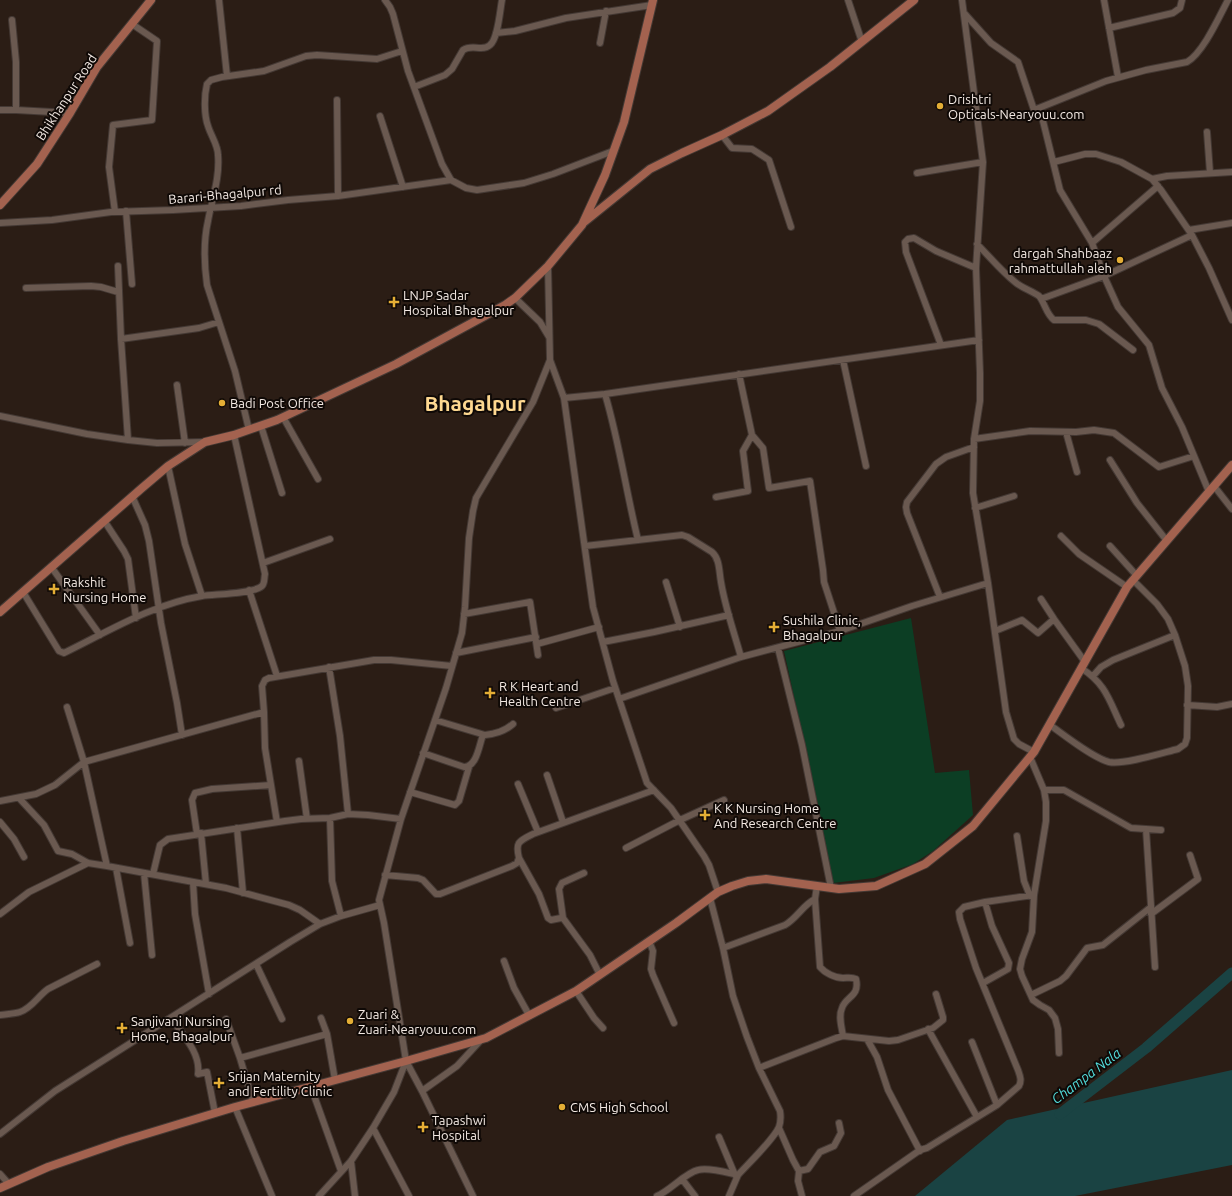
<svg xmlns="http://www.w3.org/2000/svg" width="1232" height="1196" font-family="Ubuntu,sans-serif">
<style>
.green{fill:#0c3e24}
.water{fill:#1a4343}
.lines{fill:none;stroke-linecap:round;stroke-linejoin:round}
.river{stroke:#1a4343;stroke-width:11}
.minor-casing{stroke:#443934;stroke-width:8}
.major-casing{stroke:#443934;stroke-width:10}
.minor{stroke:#6a5950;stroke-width:6}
.major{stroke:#a3624f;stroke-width:8}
.poi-dot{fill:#e4ae35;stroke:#0f0906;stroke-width:1.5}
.labels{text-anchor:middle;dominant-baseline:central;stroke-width:4;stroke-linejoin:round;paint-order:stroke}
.street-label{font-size:13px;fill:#f3e9e3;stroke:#0f0906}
.poi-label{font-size:13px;fill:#f3e9e3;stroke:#0f0906;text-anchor:start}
.water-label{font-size:14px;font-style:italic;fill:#52dada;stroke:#0f0906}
.town-label{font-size:21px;font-weight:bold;fill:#fed890;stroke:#0f0906}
</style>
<rect width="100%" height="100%" fill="#2b1d15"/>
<path class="green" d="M 911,618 L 935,773 L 969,770 L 973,815 L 933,851 L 913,864 L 874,878 L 833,883 L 817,801 L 784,651 Z"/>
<path class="water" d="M 1232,1070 L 1232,1165 L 1075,1196 L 915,1196 L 1007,1120 Z"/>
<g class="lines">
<path class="river" d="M 1060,1114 L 1146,1048 L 1232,973"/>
<defs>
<path id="minor" d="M 219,0 L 227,76
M 385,0 L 390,7 L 393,14 L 408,71 L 442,164 L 451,180 L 466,188 L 477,190 L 524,183 L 553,174 L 613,151
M 848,0 L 862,42
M 962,0 L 983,162 L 976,268 L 980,373 L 980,401 L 974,439 L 973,493 L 988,583 L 1006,712 L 1014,739 L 1019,744 L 1034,752
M 1104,0 L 1118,77
M 964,13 L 991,43 L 1018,62 L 1034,110 L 1042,117 L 1060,190 L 1092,243 L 1104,276 L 1118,307 L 1149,345 L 1162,388 L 1182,427 L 1209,492
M 12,20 L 16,62 L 16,110
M 1109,28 L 1173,13 L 1180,8 L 1182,0
M 496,33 L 515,31 L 566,18 L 652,5
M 600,43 L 606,11
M 414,87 L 445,75 L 452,69 L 463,50 C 469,46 475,48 481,48 C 484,48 488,47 490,45 C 498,39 500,10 502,0
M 337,100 L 338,196
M 0,110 L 16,110 L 70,113
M 1034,110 L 1106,81 L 1146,70 L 1187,62 C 1203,53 1219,17 1228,0
M 380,116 L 403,187
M 1207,132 L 1210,173
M 722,135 L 732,148 L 752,149 L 769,160 L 791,227
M 1054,162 L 1085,154 L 1096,154 L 1121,162 L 1152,179 L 1161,190 L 1192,235 L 1209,268 L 1232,320
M 917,173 L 983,162
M 1152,179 L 1167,176 L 1232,172
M 126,211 L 132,284
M 115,212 L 109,167 L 113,125 L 152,120 L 157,41 L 132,24
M 0,223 L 52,220 L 111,212 L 173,210 L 241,206 L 288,200 L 338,196 L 451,180
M 1189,230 L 1232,223
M 1092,243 L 1158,186
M 977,244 C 990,257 1001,271 1015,282 C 1022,288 1032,291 1039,296 C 1045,303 1046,314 1054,320 L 1086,320 L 1099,324 L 1133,350
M 118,266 L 121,339 L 128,440
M 26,288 L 91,286 L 101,287 L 118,292
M 515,298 L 540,322 L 549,337
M 1041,299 L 1104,276 L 1192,235
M 121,339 L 199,328 L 219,322
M 941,345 L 906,252 L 905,242 L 908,239 L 914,238 L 936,251 L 976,268
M 550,360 L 564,398 L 593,607 L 613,681 L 647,783 L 671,808 L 704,856 L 709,865 L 718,892
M 843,360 L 866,466
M 739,374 L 752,435 L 763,448 L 769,488 L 810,481 L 823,570 L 824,582 L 840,631
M 177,385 L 185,443
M 605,394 C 619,441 626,491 638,540
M 564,398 L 605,394 L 979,340
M 0,416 L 87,434 L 128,440 L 157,443 L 205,442
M 283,417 L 318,479
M 261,426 L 282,493
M 249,430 L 235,371 L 207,285 C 204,263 203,243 208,221 C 212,199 220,178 218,155 C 218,145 211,136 208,126 C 204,115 204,96 207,84 L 211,80 L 222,77 L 264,71 L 306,56 L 317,55 L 377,59 L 402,51
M 1066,432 L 1077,472
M 974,439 L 1030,431 L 1076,432 L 1094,430 L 1114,433 L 1159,467 L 1194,456
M 1110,460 L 1137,503 L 1167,541
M 168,466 L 185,544 L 202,596
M 1214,486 L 1232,509
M 132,496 L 145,525 L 149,541 L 161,623 L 177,703 L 182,735
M 716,497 L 748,491 L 743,451 L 752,435
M 975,508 L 1014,496
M 105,522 L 124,551 L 128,559 L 136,618
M 1061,536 L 1079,554 L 1127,587
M 585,546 L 682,535 L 688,537 L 712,552 C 720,559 719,572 721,582 C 725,607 734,632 741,657
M 1110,546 L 1137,576
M 263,563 L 330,539
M 52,568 L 100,635
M 666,582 L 680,627
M 249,590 L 277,676
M 23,592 L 59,651 L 64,653 C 109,631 153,604 202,596 C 215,594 253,594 262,586 C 265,583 264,578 265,574 L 234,435
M 940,597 L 907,513 L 906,507 L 907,502 L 936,464 L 946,457 L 974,447
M 1041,599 L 1054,619 L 1085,662
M 464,614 L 530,602 L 538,655
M 995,631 L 1022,620 L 1038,633 L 1054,619
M 603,642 L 654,632 L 729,615
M 537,644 L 599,627
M 778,648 L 802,745 L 831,888
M 456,653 L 536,637
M 329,667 L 340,736 L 348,814
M 1081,668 C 1106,684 1109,700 1121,725
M 1093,676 L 1101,667 L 1113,660 L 1175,635
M 619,699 L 741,657 L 840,631 L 912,606 L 988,583
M 1187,705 L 1217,707 L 1232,704
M 67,707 L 84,762 L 107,866 L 226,888 L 289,905 L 300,910 L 320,924
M 556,708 L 615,688
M 435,720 L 485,735 C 496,734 505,731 513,724
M 1050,725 C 1064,735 1093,758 1109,762 C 1124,765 1162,753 1178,749 L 1185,744 L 1187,738 L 1188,686 L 1185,666 L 1175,635 L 1168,619 L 1157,604 L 1133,580
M 423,753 L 464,767 C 477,767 479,745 483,735
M 1030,757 L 1044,790 L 1046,802 L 1046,821 L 1034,895 L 1032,932 L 1022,959 L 1020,969 L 1022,976 L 1033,1000 L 1040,1005 L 1049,1010 L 1055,1018 L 1058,1029 L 1059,1053
M 299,761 L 307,819
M 547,775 L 563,822
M 518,784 L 538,832
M 1044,790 L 1064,790 L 1131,828 L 1161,830
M 410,792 L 455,805 L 459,801 L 469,767
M 19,798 L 44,825 L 58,851 L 72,854 L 88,863 L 107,866
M 0,801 L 36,794 L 55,785 L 84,762 L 264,712
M 330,818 L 332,881 L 341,916
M 0,822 L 14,839 L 24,857
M 277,822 L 265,748 L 264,712 L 262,686 L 265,680 L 269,678 L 374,660 L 391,660 L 452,666
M 237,828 L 243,893
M 1146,829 L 1155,967
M 201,833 L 206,884
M 197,834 L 192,800 L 195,793 L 212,789 L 271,785
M 1017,836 L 1024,881 L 1030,896
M 626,848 L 680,820 L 724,800
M 519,858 L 539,894 L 548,918 L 551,920 L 561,918 L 563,918 L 590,955 L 600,975
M 116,868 L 130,943
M 144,873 L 152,955
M 153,874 L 160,845 L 168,839 L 285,821 L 301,819 L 330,818 L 348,814 L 368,815 L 401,819
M 385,875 L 418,878 L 423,880 L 436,894 L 440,894 L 512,866 L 517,863 L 519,858 C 515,842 519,841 533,834 L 654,790
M 193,882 L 195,914 L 209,994
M 817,886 L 815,899 L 820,967 C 825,973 835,978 843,978 C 848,978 852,977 856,979 C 860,997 846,996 842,1008 C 838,1017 842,1028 843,1036
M 0,914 L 29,892 L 88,863
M 1151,914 L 1198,879 L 1190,855
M 563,918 L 559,889 L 562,883 L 584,873
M 649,941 L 653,951 L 651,969 L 653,975 L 674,1023
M 723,948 L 785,925 C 797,918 803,905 815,899
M 504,961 L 514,988 L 529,1015
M 256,964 L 282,1019
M 983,983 L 1008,969 L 1009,963 L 992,926 L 985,902
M 576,991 L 594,1018 L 603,1028
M 1031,995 L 1060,981 L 1066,976 L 1087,948 L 1103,945 L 1151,907
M 0,1015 C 6,1014 14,1014 20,1012 C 32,1008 38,996 48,989 L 97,964
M 171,1018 C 182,1034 201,1053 198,1074 L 207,1072 L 215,1113
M 321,1018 L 327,1034 L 335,1080
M 226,1019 L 240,1058 L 253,1102
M 928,1029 L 977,1117
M 867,1039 L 877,1057 L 888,1090 L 920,1151
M 972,1042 L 997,1105
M 240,1058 L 327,1034
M 759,1068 L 836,1038 L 843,1036 L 889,1041 L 898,1040 L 933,1028 L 943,1020 L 943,1017 L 936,994
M 311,1087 L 341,1171
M 422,1091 L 457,1066 L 481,1040
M 235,1107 L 272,1196
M 373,1128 L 409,1196
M 779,1128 L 793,1160 L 799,1171
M 0,1134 L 55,1091 L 290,942 L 320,924 L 341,916 L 380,905
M 719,1137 L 735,1175
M 351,1161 L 355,1196
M 0,1174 L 8,1183
M 682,1179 L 695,1196
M 319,1196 L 351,1161 L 373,1128 L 394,1092 L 406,1061
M 473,1196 L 422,1091 L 406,1061 L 384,923 L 379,900 L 401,819 L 446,688 L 462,633 L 465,607 L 469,538 L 473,511 L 476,498 L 533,402 L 550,360 L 548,266
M 657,1196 C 671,1190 685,1173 698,1170 C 709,1167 728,1173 738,1175 C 748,1164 774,1139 779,1127 C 781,1121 781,1117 780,1111 L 759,1068 L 747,1037 L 733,996 L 723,948 L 710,898
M 729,1196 L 738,1175
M 802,1196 L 798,1181 L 799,1171 L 808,1169 L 820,1152 L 834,1146 L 841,1133 L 839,1123
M 854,1196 L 920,1150 L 927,1148 L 997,1105 L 1019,1086 C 1022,1080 1020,1076 1018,1070 L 976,968 L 960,919 L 959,912 L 964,907 L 985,902 L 1034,895"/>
<path id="major" d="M 0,205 L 37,164 L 70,113 L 97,67 L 151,0
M 583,223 L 650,169 L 682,153 L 722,135 L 768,111 L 830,67 L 914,0
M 0,612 L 142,488 L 168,466 L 205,442 L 234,435 L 277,420 L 396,364 L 505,305 L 515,298 L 548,266 L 582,225 L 605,175 L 624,122 L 653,0
M 0,1188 L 48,1167 L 123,1141 L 235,1107 L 406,1061 L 486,1038 L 576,991 L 676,923 L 718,892 L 732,886 L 748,881 L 766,879 L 839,889 L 876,886 L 925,864 L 973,826 L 1034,752 L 1127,587 L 1232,465"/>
</defs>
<use href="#minor" class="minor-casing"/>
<use href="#major" class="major-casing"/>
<use href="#minor" class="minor"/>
<use href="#major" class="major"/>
</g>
<g class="poi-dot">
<circle cx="940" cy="106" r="4"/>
<circle cx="1120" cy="260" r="4"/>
<path d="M392 296h4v4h4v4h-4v4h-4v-4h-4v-4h4z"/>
<circle cx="222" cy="403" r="4"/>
<path d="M52 583h4v4h4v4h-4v4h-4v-4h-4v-4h4z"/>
<path d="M772 621h4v4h4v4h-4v4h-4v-4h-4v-4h4z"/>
<path d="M488 687h4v4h4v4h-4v4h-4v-4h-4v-4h4z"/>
<path d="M703 809h4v4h4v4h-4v4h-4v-4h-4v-4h4z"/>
<circle cx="350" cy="1021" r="4"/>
<path d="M120 1022h4v4h4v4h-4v4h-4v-4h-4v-4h4z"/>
<path d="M217 1077h4v4h4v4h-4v4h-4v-4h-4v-4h4z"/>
<circle cx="562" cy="1107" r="4"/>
<path d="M421 1121h4v4h4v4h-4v4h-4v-4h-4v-4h4z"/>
</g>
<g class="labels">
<g class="street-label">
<text transform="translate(66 97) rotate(-57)">Bhikhanpur Road</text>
<text transform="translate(225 194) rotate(-5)">Barari-Bhagalpur rd</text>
</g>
<g class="poi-label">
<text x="948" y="99">Drishtri<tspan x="948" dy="15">Opticals-Nearyouu.com</tspan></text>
<text x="1112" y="253" text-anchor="end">dargah Shahbaaz<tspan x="1112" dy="15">rahmattullah aleh</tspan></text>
<text x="403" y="295">LNJP Sadar<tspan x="403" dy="15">Hospital Bhagalpur</tspan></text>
<text x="230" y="403">Badi Post Office</text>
<text x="63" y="582">Rakshit<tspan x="63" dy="15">Nursing Home</tspan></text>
<text x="783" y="620">Sushila Clinic,<tspan x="783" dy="15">Bhagalpur</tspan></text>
<text x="499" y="686">R K Heart and<tspan x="499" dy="15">Health Centre</tspan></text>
<text x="714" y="808">K K Nursing Home<tspan x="714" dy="15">And Research Centre</tspan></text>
<text x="358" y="1014">Zuari &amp;<tspan x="358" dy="15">Zuari-Nearyouu.com</tspan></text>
<text x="131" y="1021">Sanjivani Nursing<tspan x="131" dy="15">Home, Bhagalpur</tspan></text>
<text x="228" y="1076">Srijan Maternity<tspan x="228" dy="15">and Fertility Clinic</tspan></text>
<text x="570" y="1107">CMS High School</text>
<text x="432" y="1120">Tapashwi<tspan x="432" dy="15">Hospital</tspan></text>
</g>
<g class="water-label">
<text transform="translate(1086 1076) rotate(-37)">Champa Nala</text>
</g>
<g class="town-label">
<text x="475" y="403">Bhagalpur</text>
</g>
</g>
</svg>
